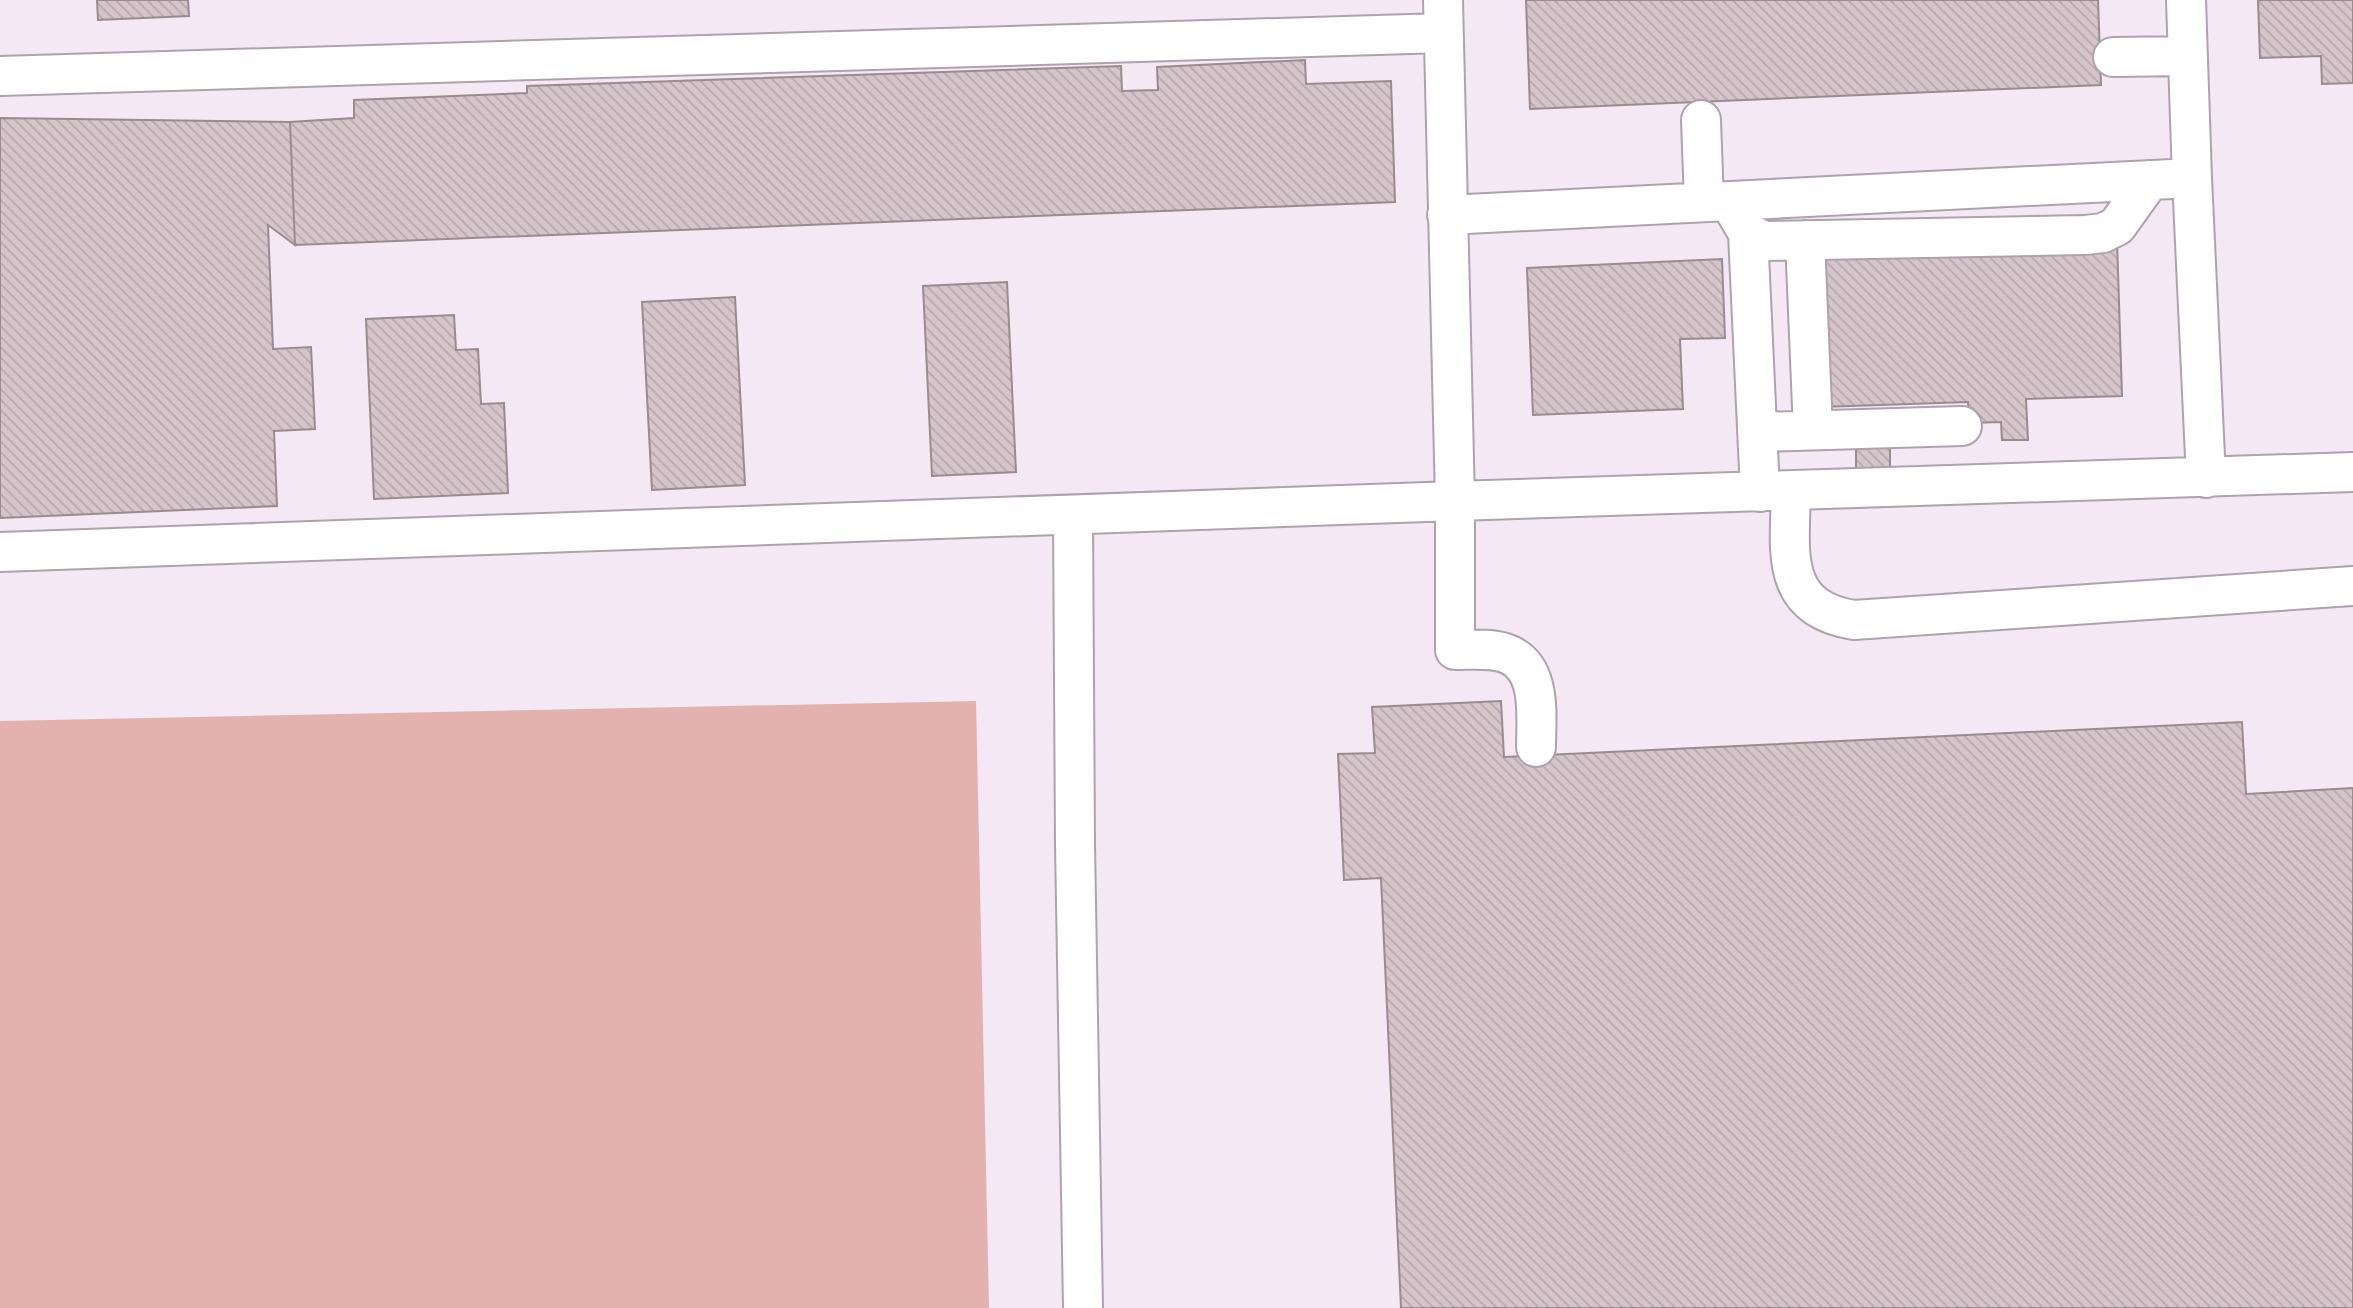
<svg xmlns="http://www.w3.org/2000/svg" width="2353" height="1308" font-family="Inter,sans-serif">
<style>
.pitch{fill:#e4b2ae}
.building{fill:url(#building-back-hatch);stroke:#9a8b90;stroke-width:2}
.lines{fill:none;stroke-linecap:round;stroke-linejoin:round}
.minor-casing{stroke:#ada2ad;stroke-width:42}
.minor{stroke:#fff;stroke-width:38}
</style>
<defs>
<pattern id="building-back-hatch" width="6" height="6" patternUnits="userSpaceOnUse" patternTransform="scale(1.75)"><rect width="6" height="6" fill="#d5c5ca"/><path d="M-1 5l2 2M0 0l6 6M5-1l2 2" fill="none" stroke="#b6a8ad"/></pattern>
</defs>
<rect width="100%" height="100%" fill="#f3e8f3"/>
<path class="pitch" d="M 976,701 L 989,1308 L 0,1308 L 0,721 Z"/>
<path class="building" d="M 97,0 L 188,0 L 189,16 L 98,20 Z
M 1526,0 L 2098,0 L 2101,85 L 1530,109 Z
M 2258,0 L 2353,0 L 2353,83 L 2322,84 L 2321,56 L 2260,58 Z
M 1305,60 L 1306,84 L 1391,81 L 1395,202 L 295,245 L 290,122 L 354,118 L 354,100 L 527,93 L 527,86 L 1121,66 L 1122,91 L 1158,90 L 1157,67 Z
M 0,118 L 290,122 L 295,245 L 268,225 L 273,349 L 311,347 L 315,429 L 274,431 L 277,506 L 0,518 Z
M 2117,240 L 2122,396 L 2026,399 L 2028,440 L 2002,440 L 2001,422 L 1969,423 L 1968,402 L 1821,407 L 1816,249 Z
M 1722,259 L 1725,338 L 1680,339 L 1683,409 L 1533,415 L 1527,268 Z
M 1007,282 L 1016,472 L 932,476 L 923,286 Z
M 735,297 L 745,485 L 652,490 L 642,302 Z
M 454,315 L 456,350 L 478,349 L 481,404 L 504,403 L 508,493 L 374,499 L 366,319 Z
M 1890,447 L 1890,468 L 1856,469 L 1856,448 Z
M 1501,701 L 1504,757 L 2242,722 L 2246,794 L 2353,788 L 2353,1308 L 1401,1308 L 1381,878 L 1344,880 L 1338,754 L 1375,753 L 1372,707 Z"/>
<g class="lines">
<defs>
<path id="minor" d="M 1443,0 L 1455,501 L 1455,650 C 1471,650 1490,648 1505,653 C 1543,666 1536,716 1536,747
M 2186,0 L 2192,178 L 2206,478
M 2113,57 L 2188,56
M 0,76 L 1443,33
M 1701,120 L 1704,202
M 1729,201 L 1748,233 L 1764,241 L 2085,235 L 2103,233 L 2117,226 L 2150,180
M 1447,215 L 2192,178
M 1748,233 L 1760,492
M 1805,240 L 1813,430
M 1757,432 L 1962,426
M 1791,491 C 1790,550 1778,608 1854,620 L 2353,586
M 1073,516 L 1075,844 L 1083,1308
M 0,552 L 1455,501 L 2353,472"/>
</defs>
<use href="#minor" class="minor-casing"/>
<use href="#minor" class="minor"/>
</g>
</svg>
